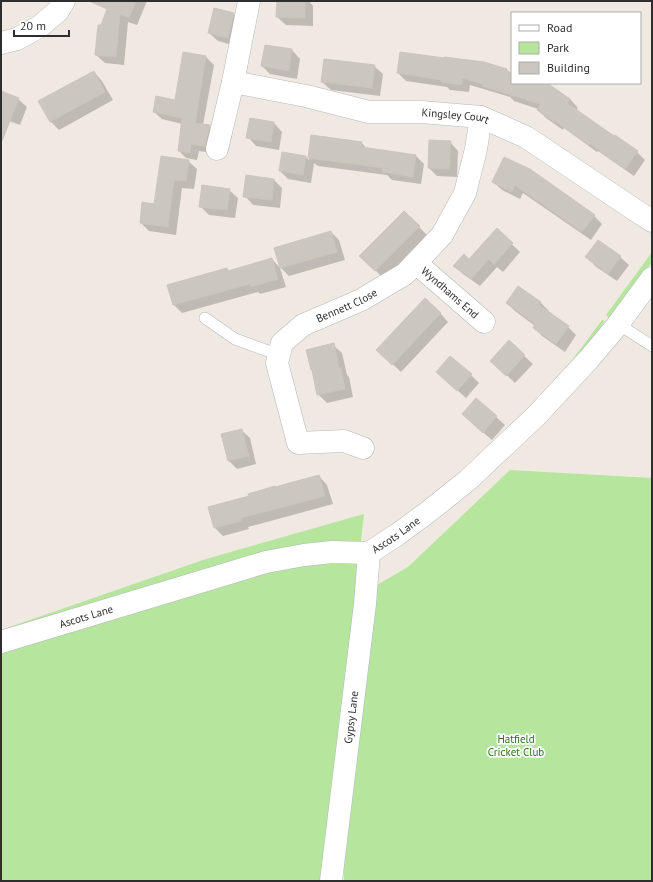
<svg xmlns="http://www.w3.org/2000/svg" width="653" height="882" font-family="'PT Sans',sans-serif">
<style>
.green{fill:#b6e59e}
.shadow{fill:#0003}
.building{fill:#cbc7bf;stroke:#cbc5ba}
.lines{fill:none;stroke-linecap:round;stroke-linejoin:round}
.lane-casing{stroke:#b4b7c1;stroke-width:12}
.street-casing{stroke:#b4b7c1;stroke-width:23}
.lane{stroke:#fff;stroke-width:11}
.street{stroke:#fff;stroke-width:22}
.labels{text-anchor:middle;dominant-baseline:central;stroke-width:3.5;stroke-linejoin:round;paint-order:stroke}
.street-label{font-size:11px;fill:#2e2e2e;stroke:#fff}
.park-label{font-size:11px;fill:#2c6e1b;stroke:#fff}
</style>
<rect width="100%" height="100%" fill="#efe9e1"/>
<path class="green" d="M 652,252 L 652,262 L 610,319 L 606,315 Z
M 602,320 L 605,321 L 578,362 L 534,403 L 573,359 Z
M 510,470 L 652,478 L 652,881 L 344,881 L 344,829 L 377,585 L 408,567 Z
M 364,514 L 356,585 L 355,603 L 320,881 L 1,881 L 1,630 L 206,559 Z"/>
<path class="shadow" d="M 112,1 L 147,1 L 137,25 L 128,22 L 124,65 L 105,63 L 96,55 L 101,26 Z
M 278,1 L 309,1 L 313,6 L 313,26 L 286,25 L 277,17 Z
M 233,14 L 242,22 L 236,46 L 218,41 L 209,33 Z
M 265,46 L 292,50 L 300,59 L 297,79 L 270,74 L 262,66 Z
M 184,54 L 206,57 L 214,65 L 203,125 L 209,126 L 217,134 L 212,153 L 199,151 L 197,160 L 186,158 L 179,151 L 182,124 L 162,119 L 154,112 L 176,101 Z
M 374,66 L 383,74 L 380,96 L 331,90 L 322,82 Z
M 506,69 L 512,74 L 512,83 L 541,83 L 570,99 L 578,108 L 576,110 L 637,152 L 645,160 L 634,176 L 598,151 L 597,152 L 564,128 L 563,130 L 546,118 L 538,110 L 538,109 L 514,101 L 510,97 L 470,85 L 469,92 L 450,90 L 447,87 L 406,81 L 398,73 Z
M 94,72 L 102,81 L 113,100 L 59,130 L 50,121 Z
M 1,92 L 18,99 L 27,107 L 20,125 L 1,118 Z
M 274,123 L 282,132 L 279,150 L 256,146 L 248,137 Z
M 312,136 L 361,142 L 367,149 L 416,156 L 424,164 L 421,184 L 392,180 L 387,175 L 318,166 L 314,163 L 311,183 L 288,179 L 280,171 L 306,157 L 309,160 Z
M 450,142 L 458,151 L 457,177 L 437,176 L 429,168 Z
M 505,158 L 594,216 L 602,224 L 591,240 L 523,193 L 520,199 L 502,190 L 493,182 Z
M 188,161 L 197,169 L 194,189 L 182,188 L 176,235 L 149,231 L 141,223 Z
M 274,180 L 282,188 L 280,208 L 253,205 L 245,196 Z
M 229,190 L 238,198 L 235,218 L 209,215 L 200,206 Z
M 404,212 L 427,235 L 384,279 L 361,256 Z
M 497,230 L 520,252 L 503,272 L 497,267 L 480,286 L 463,274 L 455,266 L 469,260 Z
M 331,232 L 339,240 L 345,260 L 289,276 L 281,268 L 275,248 Z
M 598,241 L 620,257 L 629,265 L 617,281 L 595,266 L 587,257 Z
M 272,259 L 280,268 L 286,287 L 260,294 L 258,292 L 182,313 L 174,305 L 168,285 L 226,269 L 229,271 Z
M 519,287 L 541,303 L 549,311 L 548,313 L 568,327 L 576,335 L 565,352 L 542,336 L 534,328 L 535,326 L 515,311 L 507,303 Z
M 440,313 L 448,322 L 401,372 L 386,358 Z
M 509,342 L 533,364 L 515,383 L 500,369 Z
M 333,345 L 342,353 L 347,375 L 349,377 L 353,397 L 327,403 L 318,394 L 313,372 L 312,370 Z
M 471,375 L 479,383 L 466,398 L 446,380 Z
M 476,399 L 505,425 L 492,440 L 471,422 Z
M 241,430 L 250,438 L 256,464 L 237,469 L 229,461 L 222,435 Z
M 319,476 L 327,485 L 333,504 L 248,527 L 249,529 L 223,536 L 215,528 Z"/>
<path class="building" d="M 89,1 L 136,1 L 129,18 L 120,14 L 116,57 L 95,55 L 98,25 L 101,25 L 107,9 Z
M 277,1 L 305,1 L 305,18 L 276,17 Z
M 214,8 L 234,13 L 228,38 L 208,33 Z
M 265,45 L 292,49 L 289,71 L 261,66 Z
M 183,52 L 206,56 L 195,123 L 210,125 L 209,128 L 205,146 L 191,144 L 190,153 L 178,151 L 182,118 L 153,112 L 156,96 L 175,100 Z
M 400,52 L 444,58 L 444,57 L 484,62 L 507,69 L 506,71 L 512,73 L 512,83 L 547,83 L 570,99 L 567,103 L 614,136 L 615,135 L 638,151 L 625,169 L 589,143 L 589,145 L 555,121 L 555,122 L 537,110 L 540,104 L 482,86 L 483,84 L 462,78 L 461,85 L 441,82 L 441,80 L 397,73 Z
M 324,59 L 375,65 L 372,88 L 321,82 Z
M 94,71 L 105,92 L 50,122 L 38,101 Z
M 1,91 L 19,98 L 2,141 L 1,141 Z
M 250,118 L 274,122 L 271,142 L 246,138 Z
M 311,135 L 362,142 L 361,147 L 416,155 L 413,177 L 382,172 L 383,168 L 308,158 Z
M 429,140 L 451,141 L 449,169 L 428,168 Z
M 282,152 L 306,156 L 303,175 L 279,171 Z
M 161,156 L 189,160 L 186,181 L 174,180 L 168,227 L 140,223 L 142,202 L 154,204 Z
M 504,157 L 530,169 L 595,215 L 582,232 L 515,185 L 512,192 L 492,182 Z
M 246,175 L 274,179 L 272,200 L 243,197 Z
M 202,185 L 230,189 L 227,210 L 199,207 Z
M 404,211 L 420,226 L 375,271 L 359,256 Z
M 497,228 L 513,243 L 494,264 L 489,259 L 471,279 L 453,266 L 464,254 L 469,259 Z
M 331,231 L 337,252 L 280,268 L 274,248 Z
M 598,240 L 621,256 L 608,274 L 585,257 Z
M 272,258 L 278,279 L 251,287 L 250,284 L 173,305 L 167,285 L 227,268 L 228,271 Z
M 518,286 L 541,302 L 539,305 L 569,326 L 556,344 L 533,328 L 535,324 L 506,303 Z
M 425,298 L 441,313 L 392,365 L 376,350 Z
M 509,340 L 525,355 L 506,376 L 490,361 Z
M 334,343 L 339,368 L 341,368 L 345,389 L 317,395 L 312,370 L 311,370 L 306,350 Z
M 450,356 L 472,374 L 457,391 L 436,372 Z
M 476,398 L 497,416 L 483,433 L 462,414 Z
M 242,429 L 249,456 L 228,461 L 221,434 Z
M 319,475 L 325,496 L 241,518 L 241,521 L 214,528 L 208,507 L 249,496 L 248,494 L 275,486 L 275,487 Z"/>
<g class="lines">
<defs>
<path id="lane" d="M 205,318 L 235,339 L 279,355
M 618,324 L 652,346"/>
<g id="street">
<path d="M 1,43 L 17,39 L 39,27 L 58,11 L 64,1"/>
<path id="s1" d="M 233,82 L 306,96 L 369,112 L 421,112 L 481,117 L 526,137 L 635,210 L 652,221"/>
<path d="M 217,149 L 233,82 L 249,1"/>
<path id="s2" d="M 416,263 L 484,322"/>
<path id="s3" d="M 363,448 L 344,441 L 298,443 L 277,363 L 282,343 L 303,325 L 361,300 L 405,274 L 442,235 L 465,193 L 476,149 L 481,117"/>
<path id="s4" d="M 1,642 L 266,562 L 304,555 L 332,552 L 369,553 L 398,534 L 428,512 L 468,480 L 537,415 L 589,359 L 616,327 L 652,278"/>
<path id="s5" d="M 331,881 L 365,604 L 369,553"/>
</g>
</defs>
<use href="#lane" class="lane-casing"/>
<use href="#street" class="street-casing"/>
<use href="#lane" class="lane"/>
<use href="#street" class="street"/>
</g>
<g class="labels">
<g class="street-label">
<text stroke="none"><textPath href="#s1" startOffset="226">Kingsley Court</textPath></text>
<text stroke="none"><textPath href="#s2" startOffset="45">Wyndhams End</textPath></text>
<text stroke="none"><textPath href="#s3" startOffset="245">Bennett Close</textPath></text>
<text stroke="none"><textPath href="#s4" startOffset="413">Ascots Lane</textPath></text>
<text stroke="none"><textPath href="#s4" startOffset="89">Ascots Lane</textPath></text>
<text stroke="none"><textPath href="#s5" startOffset="165">Gypsy Lane</textPath></text>
</g>
<g class="park-label">
<text x="516" y="739">Hatfield<tspan x="516" dy="13">Cricket Club</tspan></text>
</g>
</g>
<rect width="653" height="882" fill="none" stroke="#2e2e2e" stroke-width="4"/>
<rect x="511" y="12" width="130" height="72" fill="#ffffff" stroke="#ababab"/>
<rect x="519" y="25" width="20" height="6" fill="#ffffff" stroke="#ababab"/>
<text x="547" y="32" font-size="12" fill="#2e2e2e">Road</text>
<rect x="519" y="42" width="20" height="12" fill="#b6e59e" stroke="#ababab"/>
<text x="547" y="52" font-size="12" fill="#2e2e2e">Park</text>
<rect x="519" y="62" width="20" height="12" fill="#cbc7bf" stroke="#ababab"/>
<text x="547" y="72" font-size="12" fill="#2e2e2e">Building</text>
<path d="M14 30v6h55v-6" fill="none" stroke="#2e2e2e" stroke-width="2"/>
<text x="20" y="30" font-size="12" fill="#2e2e2e" stroke="#ffffff" stroke-width="3" paint-order="stroke">20 m</text>
</svg>
